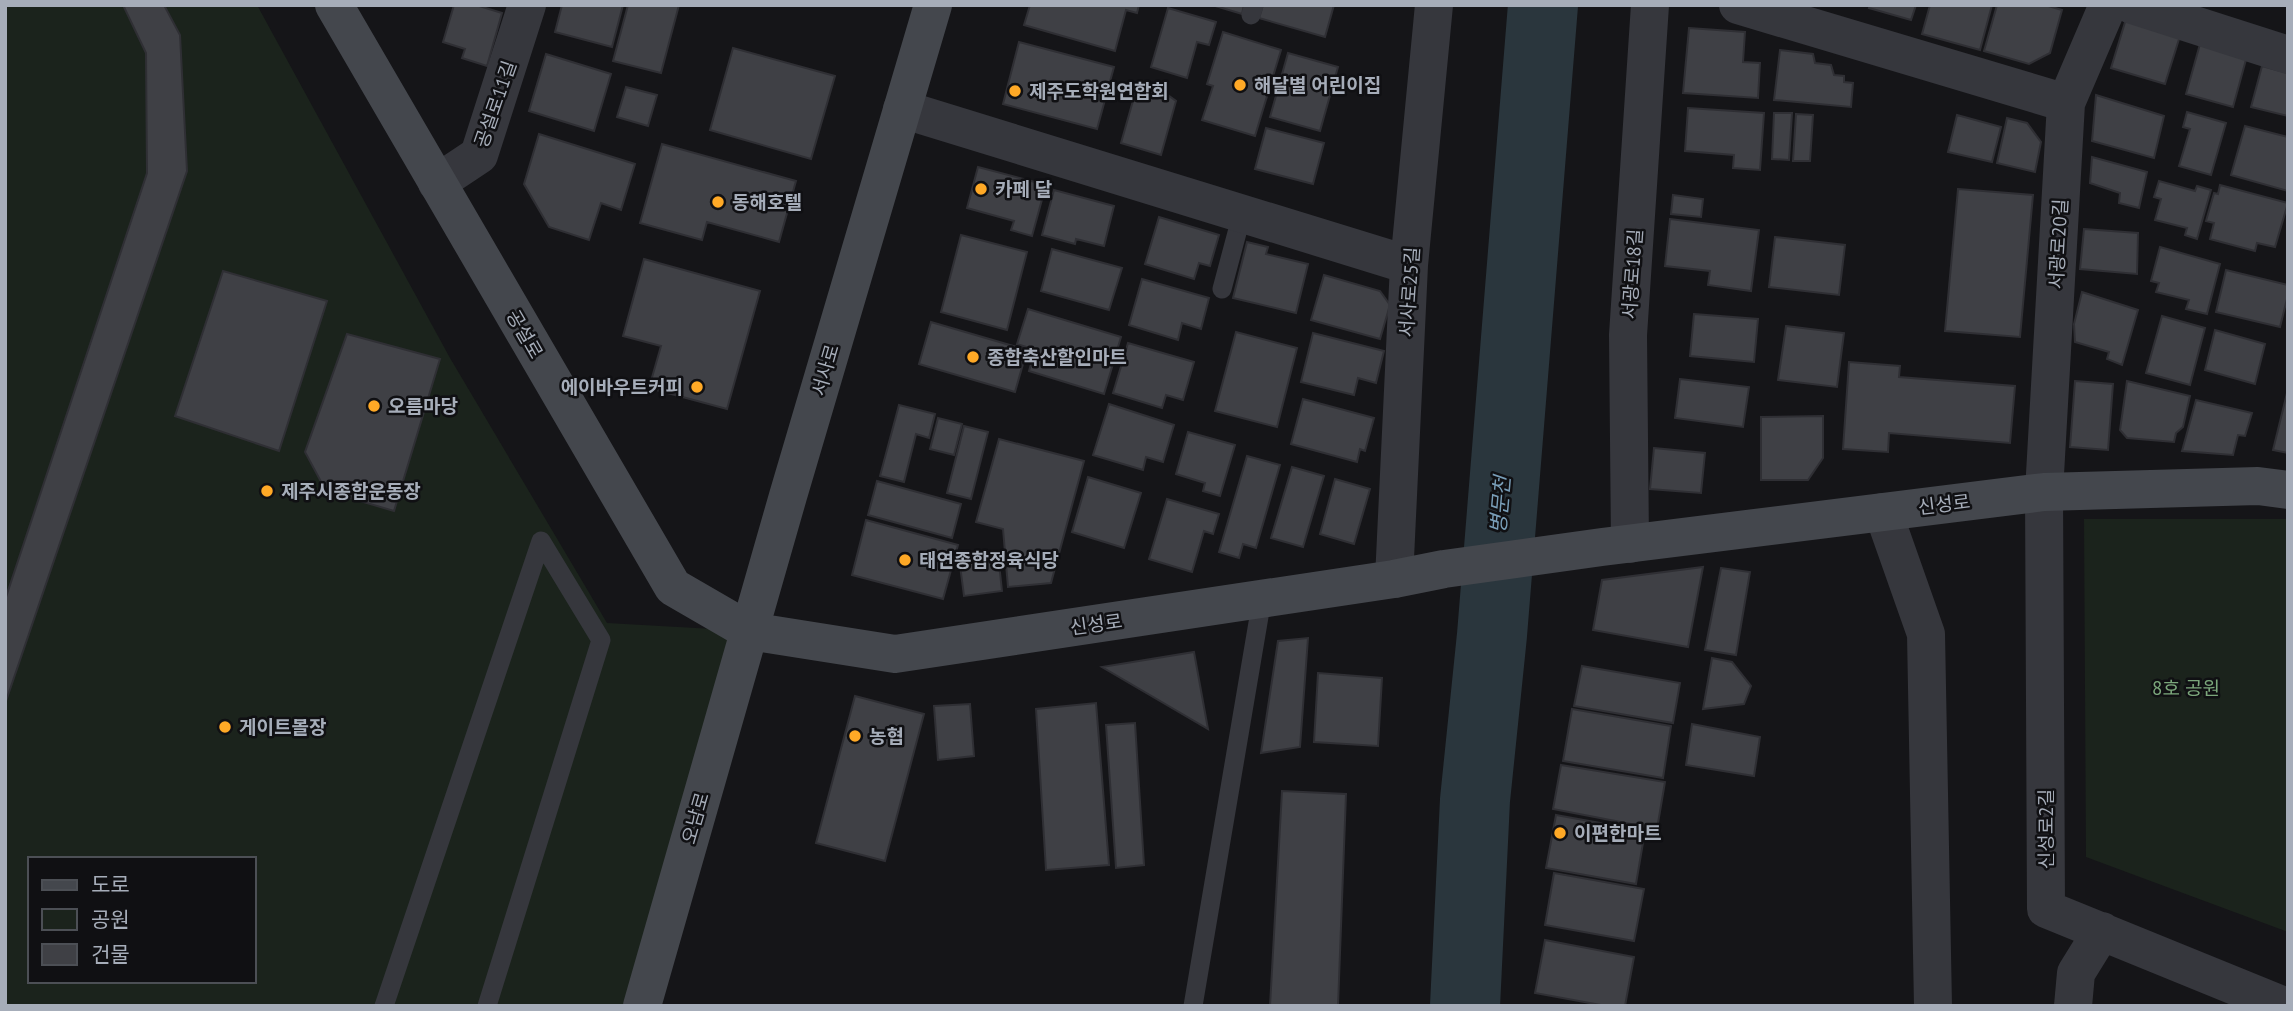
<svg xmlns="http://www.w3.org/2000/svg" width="2293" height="1011" font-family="'PT Sans','Noto Sans KR',sans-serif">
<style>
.green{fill:#1b231c;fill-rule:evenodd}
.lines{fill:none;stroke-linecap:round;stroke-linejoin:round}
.river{stroke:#2a363d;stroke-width:70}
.building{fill:#3f4045;stroke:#2f2f34;stroke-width:2}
.lane{stroke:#36373d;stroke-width:19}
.street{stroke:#36373d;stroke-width:38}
.secondary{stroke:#44474d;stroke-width:38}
.poi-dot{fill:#ffa926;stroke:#101013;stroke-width:2.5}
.labels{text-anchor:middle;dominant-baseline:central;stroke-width:5;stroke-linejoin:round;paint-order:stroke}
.poi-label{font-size:19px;font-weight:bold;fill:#a6adb9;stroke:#101013;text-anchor:start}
.street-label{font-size:19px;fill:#a6adb9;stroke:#101013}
.park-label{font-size:19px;fill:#7ba67b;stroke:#101013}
.water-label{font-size:21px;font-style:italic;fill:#799eb8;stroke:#101013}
</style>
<rect width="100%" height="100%" fill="#151518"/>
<path class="green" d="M 5,5 L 257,5 L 450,358 L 607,623 L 749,631 L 642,1006 L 5,1006 ZM 30,859 L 254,859 L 254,981 L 30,981 Z
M 2084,519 L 2288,519 L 2288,932 L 2086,857 Z"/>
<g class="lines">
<path class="river" d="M 1465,1006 L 1475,800 L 1492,635 L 1543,5"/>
</g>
<path class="building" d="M 123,5 L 164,5 L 180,35 L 187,171 L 5,704 L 5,600 L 147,173 L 146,53 Z
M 454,5 L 476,5 L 502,13 L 487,66 L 462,58 L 465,49 L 443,42 Z
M 562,5 L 623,5 L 612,47 L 555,32 Z
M 628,5 L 679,5 L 661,73 L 613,61 Z
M 1030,5 L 1139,5 L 1137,13 L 1126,10 L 1115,51 L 1024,25 Z
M 1212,5 L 1244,5 L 1242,14 Z
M 1263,5 L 1334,5 L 1325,37 L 1259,18 Z
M 1870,5 L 1916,5 L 1911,20 L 1869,8 Z
M 1930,5 L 1992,5 L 1980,50 L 1922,34 Z
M 1997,5 L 2045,5 L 2062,10 L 2050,53 L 2029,64 L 1984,51 Z
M 1168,8 L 1216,22 L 1209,45 L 1197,42 L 1187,78 L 1151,67 Z
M 2126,19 L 2180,36 L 2165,84 L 2111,68 Z
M 1689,28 L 1745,32 L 1743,62 L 1760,63 L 1758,98 L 1683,93 Z
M 1223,32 L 1281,50 L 1255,136 L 1202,120 L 1213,86 L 1207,84 Z
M 1019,42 L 1114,67 L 1097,129 L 1003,104 Z
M 2200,44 L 2247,56 L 2233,107 L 2186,94 Z
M 733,48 L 835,76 L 811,159 L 710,130 Z
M 1780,50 L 1813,54 L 1815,63 L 1831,65 L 1834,75 L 1844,76 L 1844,82 L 1853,83 L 1851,107 L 1774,100 Z
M 1288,53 L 1338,67 L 1320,131 L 1270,117 Z
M 546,54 L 611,74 L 594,131 L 529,111 Z
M 2262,66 L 2288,73 L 2288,116 L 2251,107 Z
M 1138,83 L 1158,88 L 1176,101 L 1161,155 L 1121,143 Z
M 626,87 L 657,95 L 648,126 L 617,117 Z
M 2096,95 L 2164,116 L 2154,158 L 2092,141 Z
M 1688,108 L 1764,113 L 1760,170 L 1733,168 L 1734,155 L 1685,151 Z
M 2187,112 L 2226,123 L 2211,175 L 2179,166 L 2190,129 L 2183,127 Z
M 1774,113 L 1792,113 L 1789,160 L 1772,159 Z
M 1796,114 L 1813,115 L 1810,161 L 1793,161 Z
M 1957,115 L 2001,127 L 1992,162 L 1948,152 Z
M 2007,118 L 2027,123 L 2041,142 L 2035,172 L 1997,163 Z
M 2245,126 L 2288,137 L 2288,191 L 2231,175 Z
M 1266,128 L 1324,143 L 1313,184 L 1255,169 Z
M 539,134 L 635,164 L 621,210 L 601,203 L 589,240 L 549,227 L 524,184 Z
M 662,144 L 796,181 L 779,242 L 707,222 L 702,240 L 640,223 Z
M 2092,157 L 2147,172 L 2139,208 L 2119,203 L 2120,193 L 2090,183 Z
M 978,167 L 1046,185 L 1032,236 L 1011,230 L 1014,221 L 967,208 Z
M 2159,181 L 2195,191 L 2197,186 L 2211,190 L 2197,239 L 2185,235 L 2187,228 L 2155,220 L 2161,199 L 2154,197 Z
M 2220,185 L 2288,203 L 2275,247 L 2257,243 L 2255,251 L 2210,239 L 2214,223 L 2206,221 L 2214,193 L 2218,194 Z
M 1958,189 L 2033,195 L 2020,337 L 1945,331 Z
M 1054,190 L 1114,206 L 1104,246 L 1076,239 L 1075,244 L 1042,235 Z
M 1673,195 L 1703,199 L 1701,217 L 1671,214 Z
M 1159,217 L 1219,235 L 1210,266 L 1199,263 L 1194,279 L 1145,264 Z
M 1670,219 L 1759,230 L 1751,291 L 1708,285 L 1710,271 L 1665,266 Z
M 2084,229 L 2138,233 L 2137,274 L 2080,269 Z
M 961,235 L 1027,252 L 1007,330 L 941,312 Z
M 1775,237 L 1845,245 L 1839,295 L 1769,287 Z
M 1247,242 L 1268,247 L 1266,254 L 1308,264 L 1296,313 L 1233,298 Z
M 2160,247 L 2220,264 L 2207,314 L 2186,309 L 2189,300 L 2156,292 L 2159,283 L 2151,281 Z
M 1052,249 L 1122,268 L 1109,310 L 1041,291 Z
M 644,259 L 760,291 L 727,409 L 649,388 L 661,346 L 623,336 Z
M 2226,270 L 2288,285 L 2288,295 L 2280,327 L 2216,312 Z
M 223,271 L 327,301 L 279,451 L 175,416 Z
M 1324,275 L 1380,291 L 1390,305 L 1380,339 L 1311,320 Z
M 1142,279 L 1209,298 L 1201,329 L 1182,323 L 1178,340 L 1129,325 Z
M 2082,292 L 2138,310 L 2122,365 L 2107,359 L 2109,352 L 2075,342 L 2074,324 Z
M 1028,309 L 1121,337 L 1104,394 L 1029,371 L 1035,350 L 1017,344 Z
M 1694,314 L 1758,319 L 1754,362 L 1690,356 Z
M 2162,316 L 2205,328 L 2190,385 L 2146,373 Z
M 931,322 L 1027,350 L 1015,392 L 919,364 Z
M 1786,326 L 1844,333 L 1837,387 L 1778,380 Z
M 2215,330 L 2265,344 L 2255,384 L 2205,370 Z
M 1236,332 L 1297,348 L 1277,427 L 1215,411 Z
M 1313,333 L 1384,351 L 1376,383 L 1358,378 L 1354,395 L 1301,382 Z
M 347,334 L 440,359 L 394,511 L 326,491 L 305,452 Z
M 1128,343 L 1194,362 L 1183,400 L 1166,395 L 1162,408 L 1113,393 Z
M 1849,362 L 1900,366 L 1899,377 L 2015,386 L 2010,443 L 1889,433 L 1888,452 L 1843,449 Z
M 1680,379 L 1749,387 L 1743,427 L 1675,418 Z
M 2075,381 L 2113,384 L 2108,450 L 2070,447 Z
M 2127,381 L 2190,396 L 2183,427 L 2176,433 L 2174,442 L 2127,438 L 2120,430 Z
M 2288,389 L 2288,453 L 2273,450 Z
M 1303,399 L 1374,418 L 1365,451 L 1360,449 L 1357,462 L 1291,444 Z
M 2196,400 L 2252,413 L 2245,436 L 2238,435 L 2233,455 L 2182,451 Z
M 1109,404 L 1174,425 L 1163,462 L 1146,457 L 1143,470 L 1093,455 Z
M 899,405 L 935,414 L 929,438 L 916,434 L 904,482 L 880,476 Z
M 1823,416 L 1823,458 L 1808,480 L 1761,480 L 1761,417 Z
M 938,418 L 962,424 L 954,455 L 930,449 Z
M 964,426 L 988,432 L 971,499 L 947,493 Z
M 1188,432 L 1235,445 L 1220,496 L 1203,491 L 1205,483 L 1176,474 Z
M 999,439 L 1084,461 L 1051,583 L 1008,587 L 1003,529 L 976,522 Z
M 1654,448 L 1705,453 L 1701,493 L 1650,489 Z
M 1247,456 L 1280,465 L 1256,548 L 1243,544 L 1239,558 L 1219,552 Z
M 1292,467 L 1324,476 L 1303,547 L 1271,538 Z
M 1088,477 L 1141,493 L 1124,548 L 1072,532 Z
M 1335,479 L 1370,489 L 1354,544 L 1320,534 Z
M 877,481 L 961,504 L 952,538 L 868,515 Z
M 1167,499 L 1219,514 L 1213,534 L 1204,531 L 1192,572 L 1149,559 Z
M 866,520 L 958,545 L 943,599 L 852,575 Z
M 998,554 L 1002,591 L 964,596 L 959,558 Z
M 1703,567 L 1688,647 L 1593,630 L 1602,580 Z
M 1721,568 L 1750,572 L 1736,655 L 1705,650 Z
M 1308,638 L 1300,747 L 1261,753 L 1278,641 Z
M 1194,652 L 1208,729 L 1102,667 Z
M 1712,658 L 1732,662 L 1751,686 L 1744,704 L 1703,709 Z
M 1582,666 L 1680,683 L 1673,723 L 1574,706 Z
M 1318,673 L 1382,678 L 1378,746 L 1314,742 Z
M 855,696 L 924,714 L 885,861 L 816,843 Z
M 1096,703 L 1109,865 L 1046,870 L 1036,709 Z
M 970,704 L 974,756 L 938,760 L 934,706 Z
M 1572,709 L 1671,726 L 1663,778 L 1563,761 Z
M 1135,723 L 1144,865 L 1116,868 L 1106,725 Z
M 1692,724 L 1760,737 L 1754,776 L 1686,765 Z
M 1561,765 L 1665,782 L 1657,829 L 1553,809 Z
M 1282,791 L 1346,794 L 1338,1006 L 1270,1006 Z
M 1556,815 L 1645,831 L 1636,884 L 1546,868 Z
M 1554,873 L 1644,889 L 1634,941 L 1545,925 Z
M 1545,940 L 1634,957 L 1625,1006 L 1606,1006 L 1535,993 Z"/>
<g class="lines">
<path class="lane" d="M 1251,15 L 1254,5
M 1222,289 L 1242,214
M 384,1006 L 541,541 L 601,640 L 487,1006
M 1193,1006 L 1262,599"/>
<path class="street" d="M 1738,5 L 2066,103
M 2108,5 L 2066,103 L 2044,492 L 2046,909 L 2284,1006
M 2132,5 L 2288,55
M 902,109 L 1409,265
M 437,183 L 479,155 L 527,5
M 1883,512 L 1926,634 L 1933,1006
M 1630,544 L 1628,335 L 1650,5
M 1394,579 L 1409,265 L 1434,5
M 2073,1006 L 2076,973 L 2102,931"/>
<path class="secondary" d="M 334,5 L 673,587 L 749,631 L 895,654 L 1394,579 L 1444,569 L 1602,547 L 2044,492 L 2258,486 L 2288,490
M 642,1006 L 788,496 L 933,5"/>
</g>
<g class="poi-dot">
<circle cx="1240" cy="85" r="7"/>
<circle cx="1015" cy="91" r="7"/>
<circle cx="981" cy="189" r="7"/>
<circle cx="718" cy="202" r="7"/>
<circle cx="973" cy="357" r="7"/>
<circle cx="697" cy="387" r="7"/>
<circle cx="374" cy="406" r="7"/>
<circle cx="267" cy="491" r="7"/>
<circle cx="905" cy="560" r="7"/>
<circle cx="225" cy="727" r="7"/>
<circle cx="855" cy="736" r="7"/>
<circle cx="1560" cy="833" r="7"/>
</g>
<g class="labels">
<g class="poi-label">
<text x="1254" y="85">해달별 어린이집</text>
<text x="1029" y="91">제주도학원연합회</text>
<text x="995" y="189">카페 달</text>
<text x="732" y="202">동해호텔</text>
<text x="987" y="357">종합축산할인마트</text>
<text x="683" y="387" text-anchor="end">에이바우트커피</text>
<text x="388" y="406">오름마당</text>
<text x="281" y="491">제주시종합운동장</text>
<text x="919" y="560">태연종합정육식당</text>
<text x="239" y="727">게이트볼장</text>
<text x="869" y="736">농협</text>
<text x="1574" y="833">이편한마트</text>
</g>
<g class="street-label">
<text transform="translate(495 104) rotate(-71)">공설로11길</text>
<text transform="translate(2058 244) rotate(-87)">서광로20길</text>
<text transform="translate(1632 274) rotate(-86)">서광로18길</text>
<text transform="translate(1409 292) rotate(-86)">서사로25길</text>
<text transform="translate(525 334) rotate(60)">공설로</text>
<text transform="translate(825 370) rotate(-74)">서사로</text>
<text transform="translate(1944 504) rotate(-7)">신성로</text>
<text transform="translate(1096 624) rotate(-8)">신성로</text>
<text transform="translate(695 818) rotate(-74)">오남로</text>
<text transform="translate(2046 829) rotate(-90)">신성로2길</text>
</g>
<g class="park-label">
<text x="2186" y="688">8호 공원</text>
</g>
<g class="water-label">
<text transform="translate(1500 505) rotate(-85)">병문천</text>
</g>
</g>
<rect width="2293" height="1011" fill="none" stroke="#a6adb9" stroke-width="14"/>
<rect x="28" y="857" width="228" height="126" fill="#101013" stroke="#4c4f55" stroke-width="2"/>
<rect x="42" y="880" width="35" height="10" fill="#44474d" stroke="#4c4f55" stroke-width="2"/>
<text x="91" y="892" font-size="21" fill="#a6adb9">도로</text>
<rect x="42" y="909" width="35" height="21" fill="#1b231c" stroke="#4c4f55" stroke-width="2"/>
<text x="91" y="927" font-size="21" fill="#a6adb9">공원</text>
<rect x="42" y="944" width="35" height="21" fill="#3f4045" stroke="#4c4f55" stroke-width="2"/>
<text x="91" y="962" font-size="21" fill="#a6adb9">건물</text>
</svg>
